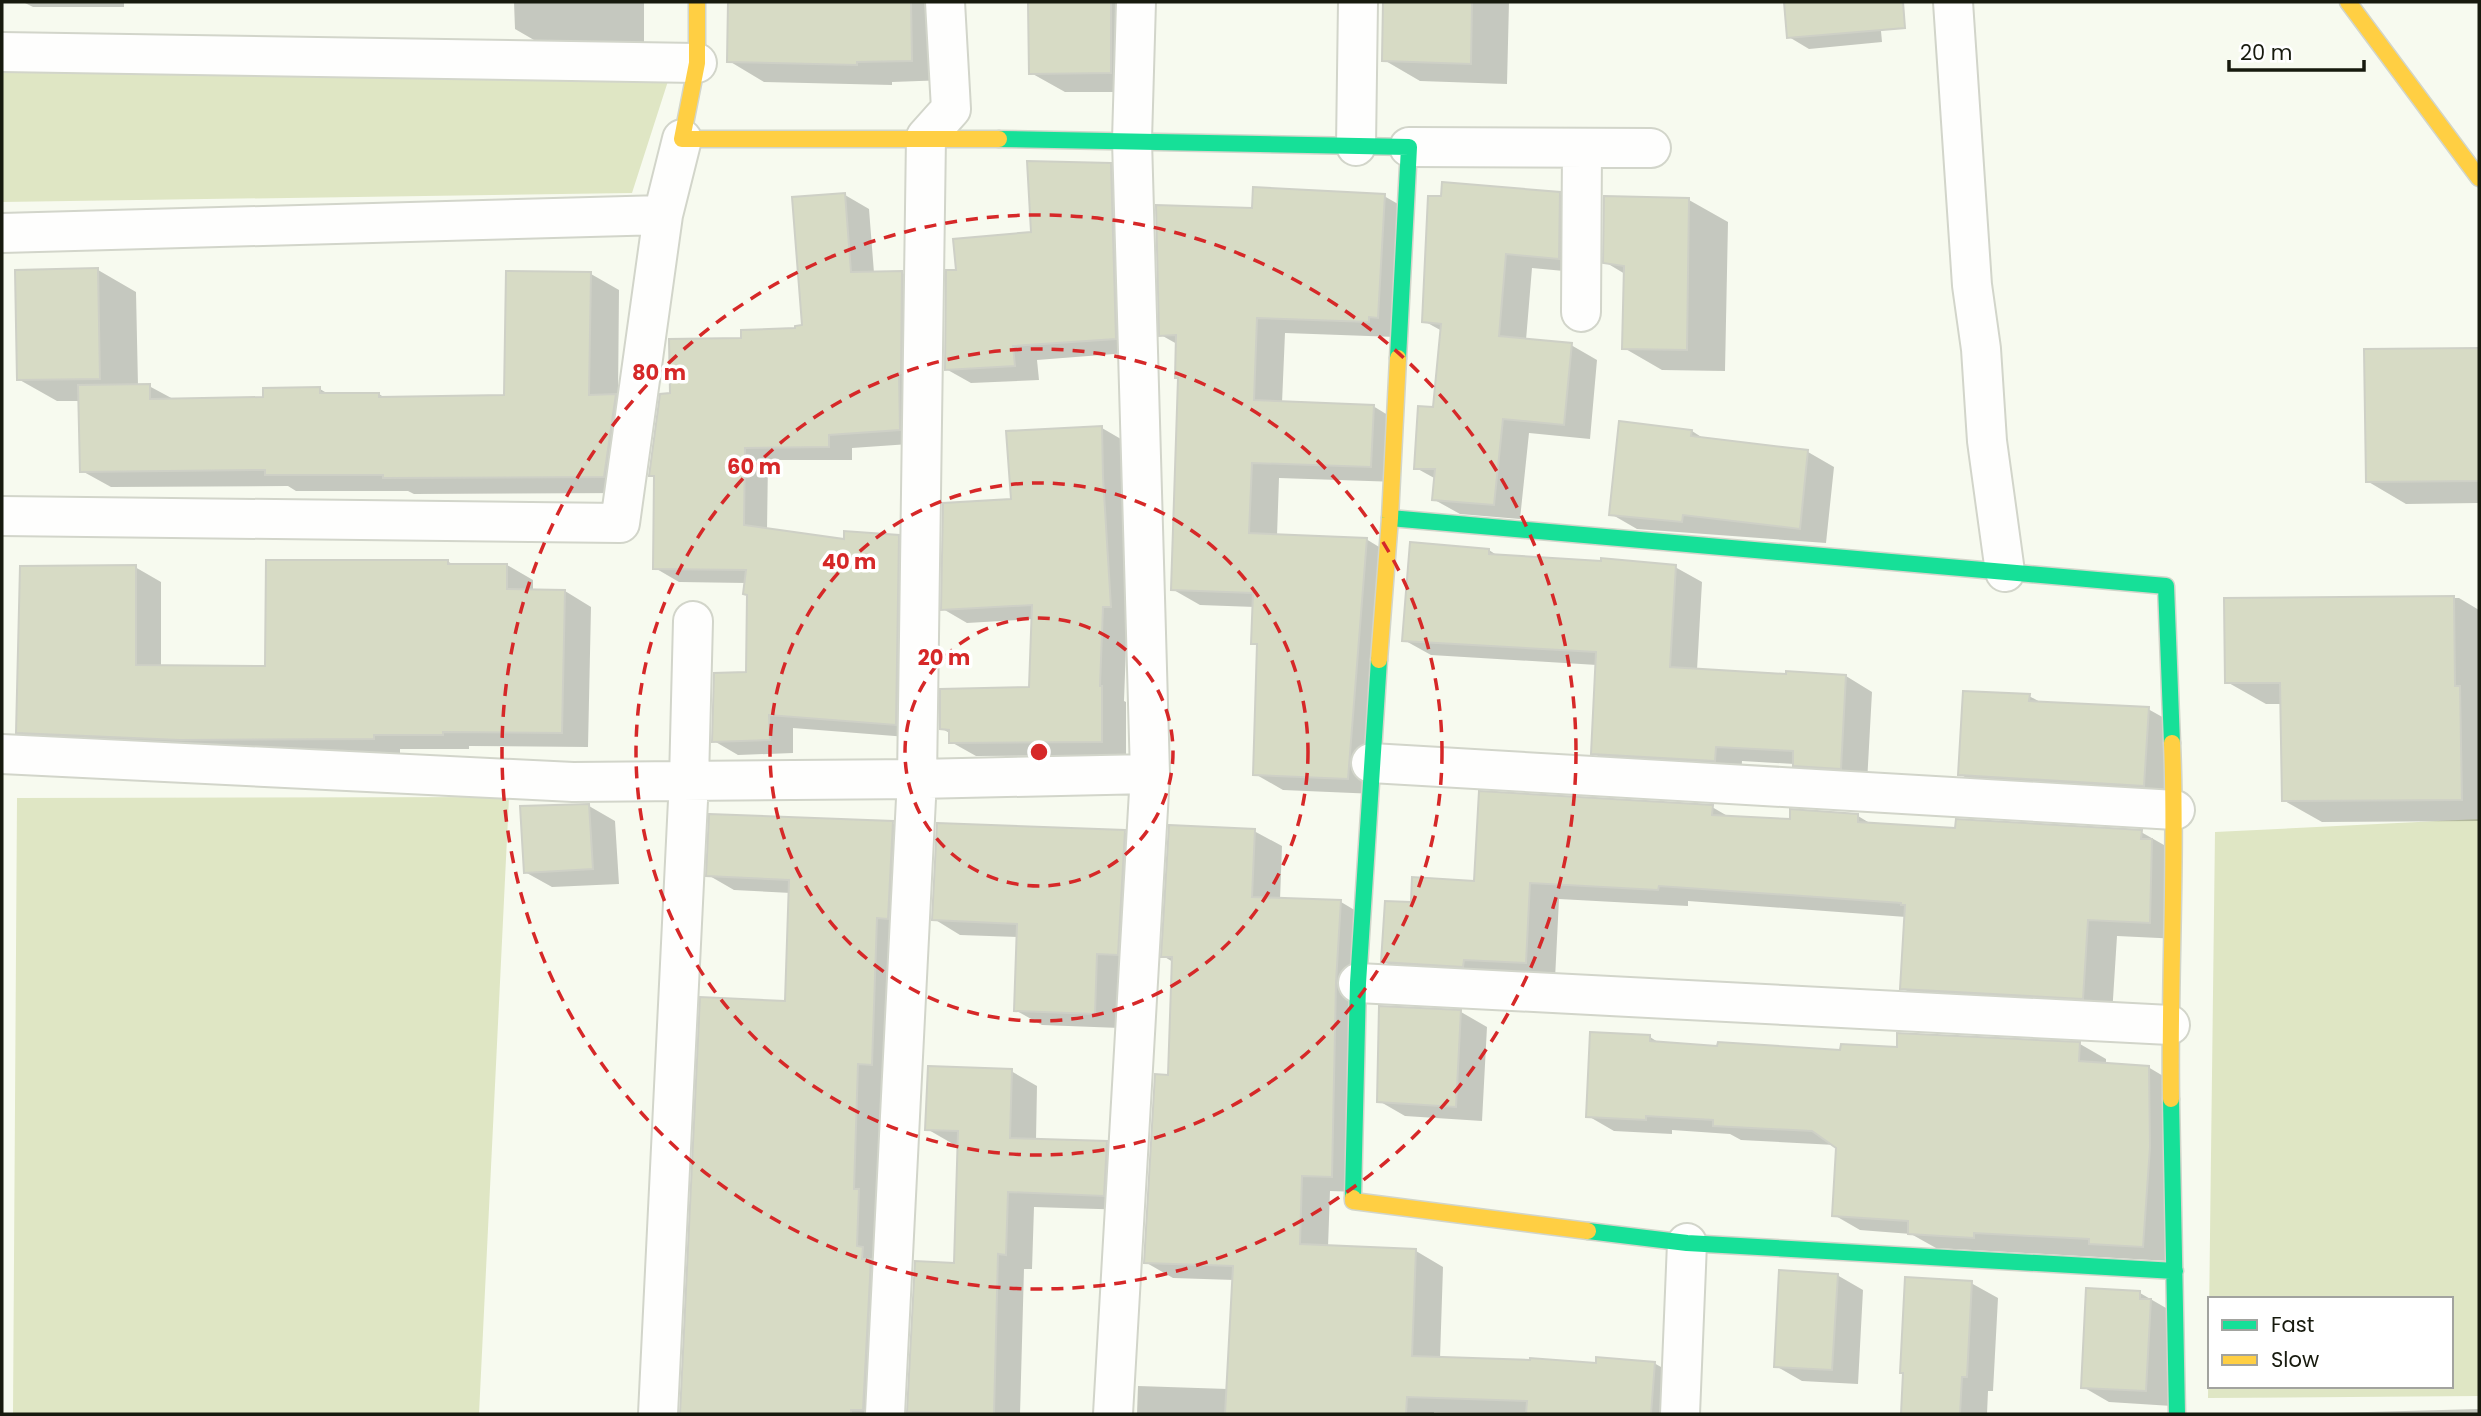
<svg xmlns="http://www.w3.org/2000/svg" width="2481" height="1416" font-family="Poppins,sans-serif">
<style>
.green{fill:#dfe6c4;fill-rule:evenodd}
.shadow{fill:#0003}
.building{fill:#d7dbc5;stroke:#ced0c6;stroke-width:2}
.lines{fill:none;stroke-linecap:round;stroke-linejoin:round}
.street-casing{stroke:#d2d5ca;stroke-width:42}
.fast-casing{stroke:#d2d5ca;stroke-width:19}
.slow-casing{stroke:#d2d5ca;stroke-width:19}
.street{stroke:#fefefd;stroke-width:38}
.fast{stroke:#16e098;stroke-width:16}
.slow{stroke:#ffcf43;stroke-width:16}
.ring{fill:none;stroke:#d62828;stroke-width:3.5;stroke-dasharray:12 9}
.centre{fill:#d62828;stroke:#fff;stroke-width:3.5}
.ring-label{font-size:21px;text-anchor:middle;font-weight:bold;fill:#d62828;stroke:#fff;stroke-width:7;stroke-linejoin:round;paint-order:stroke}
</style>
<rect width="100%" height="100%" fill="#f7faef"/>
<path class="green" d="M 2,68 L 669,78 L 632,193 L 2,202 Z
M 509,797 L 479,1414 L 13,1414 L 17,798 Z
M 2479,819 L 2479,1396 L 2208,1398 L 2215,832 ZM 2210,1299 L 2451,1299 L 2451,1386 L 2210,1386 Z"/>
<path class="shadow" d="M 23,2 L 124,2 L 124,7 L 33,7 Z
M 514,2 L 644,2 L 644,50 L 553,51 L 515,29 Z
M 730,2 L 945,2 L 947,80 L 892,82 L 892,85 L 764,82 L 729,61 Z
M 1030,2 L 1144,2 L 1145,92 L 1065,92 L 1031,73 Z
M 1385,2 L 1509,2 L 1507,84 L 1420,81 L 1384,60 Z
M 1801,2 L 1873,2 L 1874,7 L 1879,9 L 1882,42 L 1809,49 L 1789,37 Z
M 1110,164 L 1135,179 L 1140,352 L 1037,360 L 1039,380 L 971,383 L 946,369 L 1033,234 Z
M 1559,194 L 1586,209 L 1585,273 L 1532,268 L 1526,340 L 1571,345 L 1597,360 L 1590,439 L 1529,433 L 1520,519 L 1460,514 L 1433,499 L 1436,479 L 1416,468 L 1435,409 L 1442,331 L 1424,321 Z
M 845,195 L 869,209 L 874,273 L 902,273 L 926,286 L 924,443 L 852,448 L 852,460 L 768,460 L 767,530 L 845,541 L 898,537 L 922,551 L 920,738 L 793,728 L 793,753 L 738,755 L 714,741 L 747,674 L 749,595 L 746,583 L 679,582 L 655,568 L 656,479 L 650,475 L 672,395 L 743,340 L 804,327 Z
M 1384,196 L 1412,212 L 1396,337 L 1285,333 L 1282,403 L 1373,406 L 1401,423 L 1398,482 L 1279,478 L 1277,536 L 1366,539 L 1394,556 L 1376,794 L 1283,790 L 1255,774 L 1259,646 L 1253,643 L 1255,607 L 1200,605 L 1172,589 L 1180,379 L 1176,377 L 1177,344 L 1161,335 L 1254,210 Z
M 1689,200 L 1728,222 L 1725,371 L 1662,370 L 1624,348 L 1625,274 L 1605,262 Z
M 98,270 L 136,292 L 138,386 L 149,386 L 175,400 L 265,399 L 320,389 L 330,395 L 379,394 L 385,398 L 506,396 L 591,274 L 619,290 L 618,398 L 644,413 L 633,493 L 414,494 L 408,491 L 296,491 L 288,486 L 111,487 L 82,471 L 81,401 L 57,401 L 18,379 Z
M 2479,350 L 2479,503 L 2406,504 L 2367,481 L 2366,351 Z
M 1102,428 L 1126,442 L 1127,620 L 1124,701 L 1126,702 L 1126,755 L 976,756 L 951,742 L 951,734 L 941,728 L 1031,689 L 1034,619 L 967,623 L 943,609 L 1013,501 Z
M 1692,431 L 1706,440 L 1808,452 L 1834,467 L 1826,543 L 1637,529 L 1611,514 Z
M 1489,550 L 1498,556 L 1675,567 L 1702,582 L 1697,670 L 1846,676 L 1872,692 L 1867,783 L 1821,780 L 1794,764 L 1742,761 L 1741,775 L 1619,768 L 1593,753 L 1597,665 L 1431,655 L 1404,640 Z
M 447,561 L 454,565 L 507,565 L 533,580 L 533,591 L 565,591 L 591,607 L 588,747 L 469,746 L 469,749 L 400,749 L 400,753 L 201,754 L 44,747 L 18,732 L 135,567 L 161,582 L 161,667 L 267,668 Z
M 2459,598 L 2479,610 L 2479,821 L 2322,822 L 2283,800 L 2282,704 L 2266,704 L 2227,682 L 2226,599 Z
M 2029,696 L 2042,703 L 2148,709 L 2175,724 L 2170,800 L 1986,790 L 1960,774 Z
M 589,806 L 615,821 L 619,884 L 552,887 L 525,872 Z
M 1712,807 L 1731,818 L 1791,821 L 1858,816 L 1873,825 L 1957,830 L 2141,832 L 2171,849 L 2180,939 L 2117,936 L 2112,1015 L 1931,1005 L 1902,988 L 1906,917 L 1688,901 L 1688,906 L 1559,899 L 1555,979 L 1413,978 L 1383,961 L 1413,904 Z
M 892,823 L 919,838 L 890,1414 L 682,1414 L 702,999 L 787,1003 L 791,893 L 734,890 L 708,875 Z
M 1254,831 L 1282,846 L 1280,900 L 1341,902 L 1368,918 L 1359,1192 L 1330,1191 L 1328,1247 L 1416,1251 L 1443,1267 L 1440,1359 L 1597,1365 L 1654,1363 L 1682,1379 L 1679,1414 L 1434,1412 L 1434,1414 L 1137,1414 L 1138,1386 L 1228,1389 L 1234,1280 L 1173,1278 L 1145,1262 L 1170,1077 L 1173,962 L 1163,956 Z
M 1124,832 L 1151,847 L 1120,1028 L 1042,1025 L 1015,1010 L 1018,937 L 960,935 L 934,919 Z
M 1461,1012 L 1487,1027 L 1482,1121 L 1405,1116 L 1379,1101 Z
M 1650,1037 L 1661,1044 L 1842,1052 L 2080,1044 L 2106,1059 L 2106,1064 L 2148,1067 L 2175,1083 L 2169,1261 L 1936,1248 L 1911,1234 L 1860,1230 L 1834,1215 L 1838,1147 L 1835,1145 L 1741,1140 L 1730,1134 L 1672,1130 L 1672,1134 L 1614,1131 L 1588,1116 Z
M 1011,1071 L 1037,1086 L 1036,1140 L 1106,1143 L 1133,1158 L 1130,1210 L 1034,1207 L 1032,1269 L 1024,1269 L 1020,1414 L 909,1414 L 916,1263 L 955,1265 L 960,1144 L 953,1144 L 927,1129 Z
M 1837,1275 L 1863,1290 L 1858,1384 L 1802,1381 L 1776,1366 Z
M 1971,1283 L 1998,1298 L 1993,1391 L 1988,1391 L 1987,1414 L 1903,1414 L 1905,1374 L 1901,1372 Z
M 2140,1293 L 2166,1308 L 2172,1406 L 2109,1402 L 2083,1387 Z
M 2479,1409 L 2479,1414 L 2330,1413 Z"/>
<path class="building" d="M 728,2 L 911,2 L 912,61 L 857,62 L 857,65 L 727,62 Z
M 1028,2 L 1111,2 L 1111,73 L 1029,74 Z
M 1383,2 L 1472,2 L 1471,64 L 1382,61 Z
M 1784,2 L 1903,2 L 1905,28 L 1787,38 Z
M 1027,161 L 1111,163 L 1116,339 L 1013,346 L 1015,366 L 945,370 L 946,270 L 956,270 L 953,239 L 1031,232 Z
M 1442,182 L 1560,192 L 1559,259 L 1506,254 L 1499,336 L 1572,343 L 1564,425 L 1503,419 L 1494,505 L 1432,500 L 1435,469 L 1414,469 L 1418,406 L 1433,407 L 1441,324 L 1422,322 L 1428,196 L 1441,196 Z
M 1253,187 L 1385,194 L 1378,318 L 1369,317 L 1369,322 L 1257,318 L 1254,400 L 1374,405 L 1371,467 L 1252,463 L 1249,533 L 1367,538 L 1348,779 L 1253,775 L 1257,644 L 1251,644 L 1253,593 L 1171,590 L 1178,378 L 1175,378 L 1176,335 L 1159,336 L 1156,205 L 1252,208 Z
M 845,193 L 851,272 L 902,271 L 901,373 L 899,373 L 900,430 L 829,435 L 829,447 L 745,448 L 744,525 L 844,539 L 844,531 L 899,535 L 896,725 L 769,715 L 770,740 L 712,742 L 714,673 L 746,672 L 747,595 L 743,594 L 746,570 L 653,569 L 654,476 L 649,476 L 660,394 L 670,393 L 669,339 L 741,338 L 741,330 L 795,328 L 795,326 L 802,325 L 792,197 Z
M 1604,196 L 1689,198 L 1687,350 L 1622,349 L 1624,266 L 1603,263 Z
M 98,268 L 100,379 L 17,380 L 15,270 Z
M 506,271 L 591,272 L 589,395 L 616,394 L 604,477 L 383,478 L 383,475 L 265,475 L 265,470 L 80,472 L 78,385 L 150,384 L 150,399 L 263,397 L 263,388 L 320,387 L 320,393 L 379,393 L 379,397 L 504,395 Z
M 2479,348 L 2479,481 L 2366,482 L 2364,349 Z
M 1619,421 L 1692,430 L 1691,436 L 1808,450 L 1800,529 L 1683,515 L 1682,522 L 1609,515 Z
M 1102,426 L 1103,477 L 1111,607 L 1103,607 L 1100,686 L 1102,686 L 1102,742 L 949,743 L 949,730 L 940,729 L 940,689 L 1029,687 L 1032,605 L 941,610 L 943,503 L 1011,499 L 1006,431 Z
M 1410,542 L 1489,549 L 1489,554 L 1601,561 L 1601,558 L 1676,565 L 1670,667 L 1786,674 L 1786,671 L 1846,675 L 1841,769 L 1793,766 L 1793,751 L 1716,747 L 1715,761 L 1591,754 L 1596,652 L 1402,641 Z
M 266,560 L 448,560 L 448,564 L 507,564 L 507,589 L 565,590 L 562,733 L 443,732 L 443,735 L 374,735 L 374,739 L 180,740 L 16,733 L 20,566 L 136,565 L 136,665 L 265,666 Z
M 2454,596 L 2455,686 L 2460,686 L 2462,800 L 2282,801 L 2280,683 L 2225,683 L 2224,598 Z
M 1963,691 L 2030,694 L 2029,701 L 2149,707 L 2144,786 L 1958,775 Z
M 1479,791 L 1713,805 L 1712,815 L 1790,819 L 1790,809 L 1858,814 L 1858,822 L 1955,828 L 1956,819 L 2142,830 L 2141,839 L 2152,839 L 2150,923 L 2088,920 L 2083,999 L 1900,989 L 1905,905 L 1901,905 L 1901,903 L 1659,886 L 1658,890 L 1530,883 L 1526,963 L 1464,960 L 1463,967 L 1381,962 L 1385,901 L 1411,902 L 1412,877 L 1474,881 Z
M 589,804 L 593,869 L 524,873 L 520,806 Z
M 709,814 L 893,821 L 888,919 L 877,918 L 872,1065 L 858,1064 L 854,1189 L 859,1189 L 857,1246 L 863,1247 L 862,1259 L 871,1259 L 863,1410 L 851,1410 L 851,1414 L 680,1414 L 700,997 L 785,1001 L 789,880 L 706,876 Z
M 937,823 L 1125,830 L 1118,955 L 1097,954 L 1095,1014 L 1014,1011 L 1017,924 L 932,920 Z
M 1169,825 L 1255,829 L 1252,897 L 1341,900 L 1336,982 L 1332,1177 L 1302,1176 L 1300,1244 L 1416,1249 L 1412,1356 L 1530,1360 L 1530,1358 L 1596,1363 L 1596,1357 L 1655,1362 L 1651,1414 L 1526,1414 L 1527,1401 L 1407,1397 L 1406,1414 L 1225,1414 L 1233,1266 L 1144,1263 L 1155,1074 L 1168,1075 L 1172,957 L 1161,957 Z
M 1379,1006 L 1461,1010 L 1456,1107 L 1377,1102 Z
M 1590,1032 L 1650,1035 L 1650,1041 L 1717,1046 L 1718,1042 L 1840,1050 L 1841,1044 L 1897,1047 L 1897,1033 L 2080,1042 L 2079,1061 L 2149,1066 L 2150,1147 L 2143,1247 L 2089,1244 L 2089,1239 L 1974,1233 L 1974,1238 L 1908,1234 L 1908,1221 L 1832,1216 L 1836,1148 L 1812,1131 L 1713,1126 L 1713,1120 L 1646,1116 L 1646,1120 L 1586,1117 Z
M 928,1066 L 1012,1069 L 1010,1138 L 1107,1141 L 1104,1196 L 1008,1192 L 1006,1255 L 998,1254 L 994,1414 L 907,1412 L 915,1261 L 954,1263 L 958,1131 L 925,1130 Z
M 1779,1270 L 1838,1274 L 1832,1370 L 1774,1367 Z
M 1905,1277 L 1972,1281 L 1967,1377 L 1962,1377 L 1960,1414 L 1901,1414 L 1903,1373 L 1900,1373 Z
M 2086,1288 L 2140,1291 L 2140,1299 L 2151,1299 L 2146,1391 L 2081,1388 Z"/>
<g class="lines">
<defs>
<path id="street" d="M 1953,2 L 1972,285 L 1981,349 L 1987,441 L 2005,572
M 2,52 L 697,63
M 1356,146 L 1358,2
M 1409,147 L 1651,148
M 2,233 L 663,215
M 1581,312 L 1582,148
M 2,516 L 620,523 L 663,215 L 682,139
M 2,754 L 573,782 L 917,779 L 1150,774
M 1371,763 L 2175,810
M 1358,983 L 2170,1025
M 658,1414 L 689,780 L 693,621
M 885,1414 L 917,779 L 926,137 L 951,109 L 945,2
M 1113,1414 L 1150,774 L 1132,140 L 1136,2
M 1680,1414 L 1687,1243"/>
<path id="fast" d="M 999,139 L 1409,147 L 1398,358
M 1390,518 L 2166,586 L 2172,743
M 2171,1099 L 2177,1414
M 1353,1198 L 1358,983 L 1379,660
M 1588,1231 L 1687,1243 L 2175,1271"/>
<path id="slow" d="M 697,2 L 697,63 L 682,139 L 999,139
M 2348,2 L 2479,178
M 1379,660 L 1390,518 L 1398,358
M 2171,1099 C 2169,980 2177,861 2172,743
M 1353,1198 L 1353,1201 L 1588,1231"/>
</defs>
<use href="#street" class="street-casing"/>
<use href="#fast" class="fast-casing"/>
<use href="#slow" class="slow-casing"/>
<use href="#street" class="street"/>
<use href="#fast" class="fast"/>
<use href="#slow" class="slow"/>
</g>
<g class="ring">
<circle cx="1039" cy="752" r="134"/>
<circle cx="1039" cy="752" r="269"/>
<circle cx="1039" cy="752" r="403"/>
<circle cx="1039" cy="752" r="537"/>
</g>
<circle cx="1039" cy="752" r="10" class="centre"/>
<g class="ring-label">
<text x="659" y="380">80 m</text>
<text x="754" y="474">60 m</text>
<text x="849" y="569">40 m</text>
<text x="944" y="665">20 m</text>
</g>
<rect width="2481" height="1416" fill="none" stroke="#171a0e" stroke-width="7"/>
<rect x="2208" y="1297" width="245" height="91" fill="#ffffff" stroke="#a2a39f" stroke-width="2"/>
<rect x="2222" y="1320" width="35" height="10" fill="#16e098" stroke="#a2a39f" stroke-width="2"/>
<text x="2271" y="1332" font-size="21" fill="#171a0e">Fast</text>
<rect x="2222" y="1355" width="35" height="10" fill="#ffcf43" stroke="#a2a39f" stroke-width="2"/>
<text x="2271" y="1367" font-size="21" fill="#171a0e">Slow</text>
<path d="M2229 60v10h135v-10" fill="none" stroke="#171a0e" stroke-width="3.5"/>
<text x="2240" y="60" font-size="21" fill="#171a0e" stroke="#ffffff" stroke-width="5" paint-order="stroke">20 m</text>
</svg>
